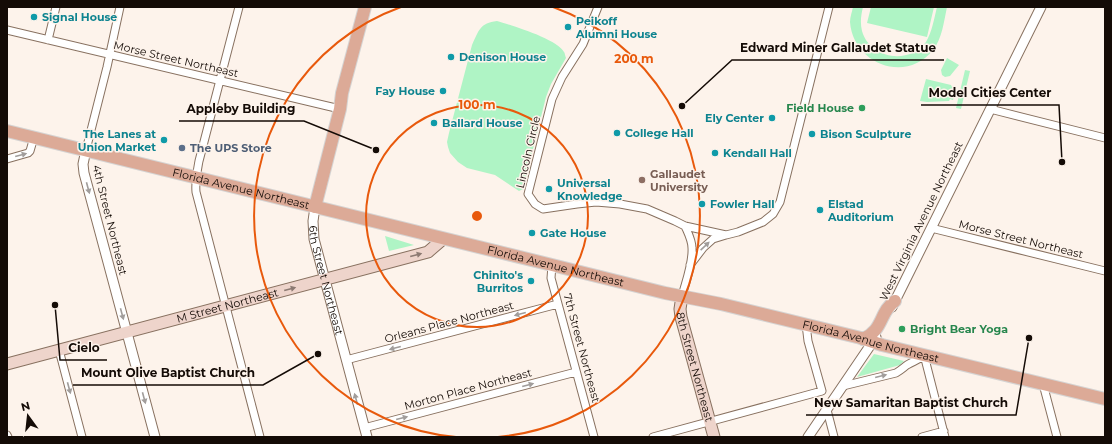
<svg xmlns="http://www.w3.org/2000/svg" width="1112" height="444" font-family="Montserrat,sans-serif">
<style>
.green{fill:#aff4c5}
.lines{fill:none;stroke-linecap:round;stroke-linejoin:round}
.minor-casing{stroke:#887160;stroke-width:9}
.tertiary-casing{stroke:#887160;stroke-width:11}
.secondary-casing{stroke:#887160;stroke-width:13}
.primary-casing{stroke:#d5d3d2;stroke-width:14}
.minor{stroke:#fff;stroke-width:7}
.tertiary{stroke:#fff;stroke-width:9}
.secondary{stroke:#eed4cb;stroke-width:11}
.primary{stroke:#dcaa97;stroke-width:12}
.oneway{fill:#a19d9b}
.oneway2{fill:#8c7a72}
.ring{fill:none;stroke:#e8590c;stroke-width:2}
.culture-dot{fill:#0f9aa8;stroke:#fdf3eb;stroke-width:1.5}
.leisure-dot{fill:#2e9e5b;stroke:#fdf3eb;stroke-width:1.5}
.service-dot{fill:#5c6f8a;stroke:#fdf3eb;stroke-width:1.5}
.education-dot{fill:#8d6e63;stroke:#fdf3eb;stroke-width:1.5}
.labels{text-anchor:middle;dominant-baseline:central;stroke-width:3;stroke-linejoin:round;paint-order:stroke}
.culture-label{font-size:11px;font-weight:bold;fill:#0d838f;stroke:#fdf3eb;text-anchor:start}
.street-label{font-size:11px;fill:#140b06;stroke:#fdf3eb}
.leisure-label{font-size:11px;font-weight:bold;fill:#27864d;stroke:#fdf3eb;text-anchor:end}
.service-label{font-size:11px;font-weight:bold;fill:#4e5e75;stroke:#fdf3eb;text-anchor:start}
.education-label{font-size:11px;font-weight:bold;fill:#785e54;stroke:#fdf3eb;text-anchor:start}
.centre{fill:#e8590c;stroke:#fdf3eb;stroke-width:2}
.ring-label{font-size:12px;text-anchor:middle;font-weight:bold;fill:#e8590c;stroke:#fdf3eb;stroke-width:3;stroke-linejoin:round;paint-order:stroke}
.leader{fill:none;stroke:#140b06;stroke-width:1.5}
.callout-dot{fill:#140b06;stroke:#fdf3eb;stroke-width:1.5}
.callout-label{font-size:12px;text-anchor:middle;font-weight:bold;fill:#140b06;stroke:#fdf3eb;stroke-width:3;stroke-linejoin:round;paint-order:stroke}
</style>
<rect width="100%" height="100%" fill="#fdf3eb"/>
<path class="green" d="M 853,7 L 863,7 C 861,15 860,23 862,31 C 870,59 909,65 926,42 C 932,32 934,19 937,7 L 947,7 C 944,21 942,39 933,50 C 906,84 853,64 850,22 C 850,17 852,12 853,7 Z
M 871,7 L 934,7 L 927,37 L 867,23 Z
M 497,21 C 511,25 557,39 564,52 C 565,53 565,56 566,58 L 551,84 L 546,97 L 523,189 L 519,191 L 495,175 L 467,168 L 458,162 L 450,153 L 448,147 L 447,142 L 449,133 L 472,45 C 479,30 480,23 497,21 Z
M 947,58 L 959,65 L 950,76 L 945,77 L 942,75 L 941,70 Z
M 965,70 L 970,71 L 961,109 L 956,108 Z
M 926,79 L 951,85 L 952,87 L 955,86 L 955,90 L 952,90 L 951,96 L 954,97 L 953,100 L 950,99 L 949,101 L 927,102 L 920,101 Z
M 385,236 L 414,245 L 389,251 Z
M 874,354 L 904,361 L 900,365 L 857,377 Z"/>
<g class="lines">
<defs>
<path id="minor" d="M 239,7 L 199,161 C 197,172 195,181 196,192 L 260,437
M 598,7 L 583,44 L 562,77 L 552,99 L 528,194 L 535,204 L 543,209 L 577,204 L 596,202 L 620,204 L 647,209 L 675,221 L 685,226 L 726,235
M 7,30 L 340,109
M 48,40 L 56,7
M 990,109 L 1105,138
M 86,150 L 107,67 L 120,7
M 7,159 L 28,153 L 30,151 L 34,137
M 931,228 L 1105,271
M 552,265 L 551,278 L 594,437
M 690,265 L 703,248 L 713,239 L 726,235 L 738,232 L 763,222 L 773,214 L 780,202 L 829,7
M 682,296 C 686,281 693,263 692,248 C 692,240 688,233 685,226
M 59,350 L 82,437
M 346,360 L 558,304
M 1043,384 L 1057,437
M 843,386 L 896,373 C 901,370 903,368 907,365 C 913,361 918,361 924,355 L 945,437
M 827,410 L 834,437
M 364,428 L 576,372
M 7,435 L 8,437
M 653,437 L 822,391 L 808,341 L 806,324
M 922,437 L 944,431"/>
<g id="tertiary">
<path d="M 86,150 L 83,164 L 84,173 L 155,437"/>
<path id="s1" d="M 315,207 L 313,221 L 314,239 L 367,437"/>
<path d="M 892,307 L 1041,7"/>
<path d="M 808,437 L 876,337"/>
</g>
<g id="secondary">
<path id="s2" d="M 682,296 L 680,309 L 681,317 L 714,437"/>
<path id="s3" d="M 7,364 L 428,252 L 443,239"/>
</g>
<g id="primary">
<path id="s4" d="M 7,131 L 552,265 L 665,293 L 721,304 L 861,338 L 882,345 L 1105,399"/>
<path d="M 315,207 L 340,109 L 342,93 L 365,7"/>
<path d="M 863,339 C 884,330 879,312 895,301"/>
</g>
</defs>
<use href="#minor" class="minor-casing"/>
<use href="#tertiary" class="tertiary-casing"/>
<use href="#secondary" class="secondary-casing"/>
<use href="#primary" class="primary-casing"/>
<use href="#minor" class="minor"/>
<use href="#tertiary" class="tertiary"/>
<use href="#secondary" class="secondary"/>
<use href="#primary" class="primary"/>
</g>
<defs><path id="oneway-solid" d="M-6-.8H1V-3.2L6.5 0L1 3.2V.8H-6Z"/></defs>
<g class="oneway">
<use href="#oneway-solid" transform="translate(21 155) rotate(-15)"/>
<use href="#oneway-solid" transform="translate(88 188) rotate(75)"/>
<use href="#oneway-solid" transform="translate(705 246) rotate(-43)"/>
<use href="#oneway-solid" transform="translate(122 314) rotate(75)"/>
<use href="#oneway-solid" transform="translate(520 314) rotate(165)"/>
<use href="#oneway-solid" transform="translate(395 348) rotate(165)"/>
<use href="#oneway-solid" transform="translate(881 376) rotate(-14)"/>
<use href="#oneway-solid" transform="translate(528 385) rotate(-15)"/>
<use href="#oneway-solid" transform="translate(69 388) rotate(75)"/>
<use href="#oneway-solid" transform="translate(144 398) rotate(75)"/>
<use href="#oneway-solid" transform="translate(356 399) rotate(-105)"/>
<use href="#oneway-solid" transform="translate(402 418) rotate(-14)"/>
</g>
<g class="oneway2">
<use href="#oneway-solid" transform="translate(416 255) rotate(-15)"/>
<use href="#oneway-solid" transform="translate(290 289) rotate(-15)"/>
</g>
<g class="ring">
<circle cx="477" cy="216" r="111"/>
<path d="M456 437A222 222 0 0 1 401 7M553 7A222 222 0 0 1 498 437"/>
</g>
<g class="culture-dot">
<circle cx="34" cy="17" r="4"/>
<circle cx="568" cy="27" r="4"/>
<circle cx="451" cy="57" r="4"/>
<circle cx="443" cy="91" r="4"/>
<circle cx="772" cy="118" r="4"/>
<circle cx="434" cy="123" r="4"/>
<circle cx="617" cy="133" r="4"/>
<circle cx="812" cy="134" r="4"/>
<circle cx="164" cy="140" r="4"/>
<circle cx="715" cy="153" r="4"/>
<circle cx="549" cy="189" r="4"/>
<circle cx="702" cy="204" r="4"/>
<circle cx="820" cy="210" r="4"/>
<circle cx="532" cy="233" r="4"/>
<circle cx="531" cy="281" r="4"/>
</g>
<g class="leisure-dot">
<circle cx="862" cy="108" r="4"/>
<circle cx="902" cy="329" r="4"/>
</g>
<circle class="service-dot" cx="182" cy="148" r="4"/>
<circle class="education-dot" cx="642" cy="180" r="4"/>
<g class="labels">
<g class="culture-label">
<text x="42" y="17">Signal House</text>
<text x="576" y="21">Peikoff<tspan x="576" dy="13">Alumni House</tspan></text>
<text x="459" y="57">Denison House</text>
<text x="435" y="91" text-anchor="end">Fay House</text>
<text x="764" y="118" text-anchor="end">Ely Center</text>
<text x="442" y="123">Ballard House</text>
<text x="625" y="133">College Hall</text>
<text x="156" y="134" text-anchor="end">The Lanes at<tspan x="156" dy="13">Union Market</tspan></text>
<text x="820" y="134">Bison Sculpture</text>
<text x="723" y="153">Kendall Hall</text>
<text x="557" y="183">Universal<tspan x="557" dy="13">Knowledge</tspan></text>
<text x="710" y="204">Fowler Hall</text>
<text x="828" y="204">Elstad<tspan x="828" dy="13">Auditorium</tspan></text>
<text x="540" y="233">Gate House</text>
<text x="523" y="275" text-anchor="end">Chinito's<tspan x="523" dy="13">Burritos</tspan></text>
</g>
<g class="street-label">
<text transform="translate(176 59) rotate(13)">Morse Street Northeast</text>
<text transform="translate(528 152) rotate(-77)">Lincoln Circle</text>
<text stroke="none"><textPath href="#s4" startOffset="241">Florida Avenue Northeast</textPath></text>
<text transform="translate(110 220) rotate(76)">4th Street Northeast</text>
<text transform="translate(921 221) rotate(-64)">West Virginia Avenue Northeast</text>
<text transform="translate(1021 239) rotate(14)">Morse Street Northeast</text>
<text stroke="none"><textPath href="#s4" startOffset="565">Florida Avenue Northeast</textPath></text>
<text stroke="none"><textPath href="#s1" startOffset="75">6th Street Northeast</textPath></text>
<text stroke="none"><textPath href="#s3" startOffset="228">M Street Northeast</textPath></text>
<text transform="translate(449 322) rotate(-15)">Orleans Place Northeast</text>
<text stroke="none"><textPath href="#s4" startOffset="889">Florida Avenue Northeast</textPath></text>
<text transform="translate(582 348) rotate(75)">7th Street Northeast</text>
<text stroke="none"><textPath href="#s2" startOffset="73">8th Street Northeast</textPath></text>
<text transform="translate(468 389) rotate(-15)">Morton Place Northeast</text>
</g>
<g class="leisure-label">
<text x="854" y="108">Field House</text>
<text x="910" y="329" text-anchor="start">Bright Bear Yoga</text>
</g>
<g class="service-label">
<text x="190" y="148">The UPS Store</text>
</g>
<g class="education-label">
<text x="650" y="174">Gallaudet<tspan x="650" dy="13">University</tspan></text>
</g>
</g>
<circle cx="477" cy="216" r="6" class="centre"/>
<g class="ring-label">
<text x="634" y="63">200 m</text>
<text x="477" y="109">100 m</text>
</g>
<path class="leader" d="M682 106L732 60H944M1062 162L1059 105H921M376 150L304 121H179M55 305L60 360H107M318 354L263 385H73M1029 338L1016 415H806"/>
<g class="callout-dot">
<circle cx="682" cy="106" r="4"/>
<circle cx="1062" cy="162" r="4"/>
<circle cx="376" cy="150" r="4"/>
<circle cx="55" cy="305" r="4"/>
<circle cx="318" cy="354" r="4"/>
<circle cx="1029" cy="338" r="4"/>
</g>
<g class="callout-label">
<text x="838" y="52">Edward Miner Gallaudet Statue</text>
<text x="990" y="97">Model Cities Center</text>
<text x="241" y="113">Appleby Building</text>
<text x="84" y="352">Cielo</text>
<text x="168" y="377">Mount Olive Baptist Church</text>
<text x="911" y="407">New Samaritan Baptist Church</text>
</g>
<rect width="1112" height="444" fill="none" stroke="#140b06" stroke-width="16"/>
<g transform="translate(28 416) rotate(345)" stroke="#fdf3eb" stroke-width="3" paint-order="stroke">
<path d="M0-3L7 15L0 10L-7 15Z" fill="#140b06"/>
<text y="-6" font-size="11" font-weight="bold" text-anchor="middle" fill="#140b06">N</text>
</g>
</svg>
